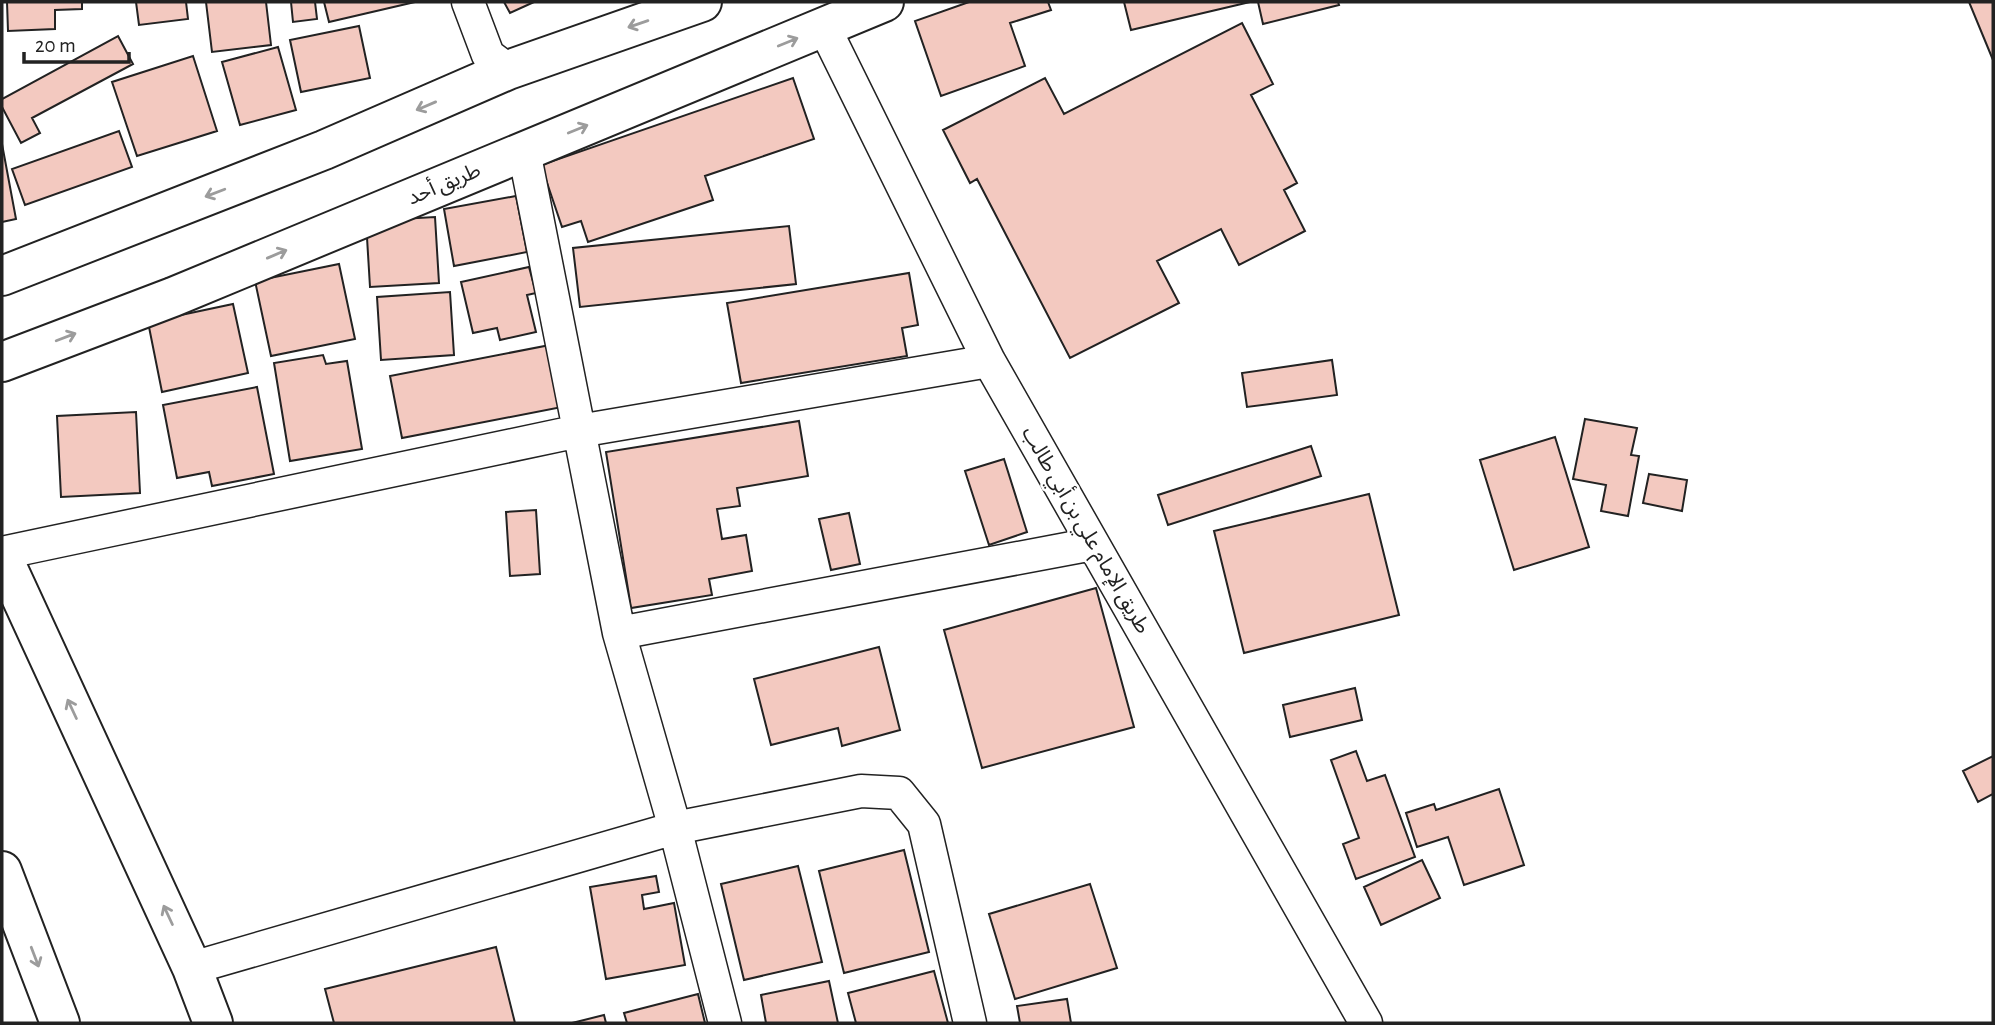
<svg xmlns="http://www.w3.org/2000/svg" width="1995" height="1025" font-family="'Alegreya Sans','Noto Sans Arabic',sans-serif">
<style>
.building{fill:#f3c9c0;stroke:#222;stroke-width:2}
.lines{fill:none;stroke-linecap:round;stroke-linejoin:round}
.street-casing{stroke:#222;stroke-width:35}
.primary-casing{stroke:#222;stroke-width:42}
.street{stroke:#fff;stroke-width:32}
.primary{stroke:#fff;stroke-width:38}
.oneway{stroke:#9c9c9c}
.labels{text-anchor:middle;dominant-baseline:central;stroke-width:5;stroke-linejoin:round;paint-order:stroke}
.street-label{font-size:21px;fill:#222;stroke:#fff}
</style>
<rect width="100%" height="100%" fill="#fff"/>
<path class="building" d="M 7,2 L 82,2 L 82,9 L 55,10 L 55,29 L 8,31 Z
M 136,2 L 186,2 L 188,19 L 139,25 Z
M 206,2 L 266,2 L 271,45 L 212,52 Z
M 291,2 L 315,2 L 317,19 L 293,22 Z
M 324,2 L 415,2 L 329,22 Z
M 504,2 L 534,2 L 510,13 Z
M 969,2 L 1048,2 L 1051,10 L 1010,23 L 1025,66 L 941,96 L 915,21 Z
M 1124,2 L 1250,2 L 1131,30 Z
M 1258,2 L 1338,2 L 1339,5 L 1263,24 Z
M 1969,2 L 1993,2 L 1993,60 Z
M 1242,23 L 1273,84 L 1251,95 L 1297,183 L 1284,190 L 1305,231 L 1239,265 L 1221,229 L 1157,261 L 1179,303 L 1070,358 L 977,179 L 970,183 L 943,130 L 1045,78 L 1064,114 Z
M 359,26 L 370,78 L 301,92 L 290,40 Z
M 118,36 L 133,64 L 32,118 L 40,133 L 21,143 L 2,107 L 2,99 Z
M 278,47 L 296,110 L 240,125 L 222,62 Z
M 193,56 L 217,131 L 137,156 L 112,82 Z
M 793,78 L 814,139 L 705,176 L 713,200 L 588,242 L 581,221 L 562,227 L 541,165 Z
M 119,131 L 132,167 L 25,205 L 12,169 Z
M 2,144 L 16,219 L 2,222 Z
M 516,196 L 527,252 L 454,266 L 444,209 Z
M 435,217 L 439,283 L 370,287 L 366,221 Z
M 789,226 L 796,284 L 580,307 L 573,248 Z
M 339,264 L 355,339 L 271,356 L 255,281 Z
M 529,267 L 536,293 L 527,295 L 536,332 L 500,340 L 497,328 L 473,333 L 461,282 Z
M 909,273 L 918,325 L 902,328 L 907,356 L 741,383 L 727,303 Z
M 450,292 L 454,355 L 381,360 L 377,297 Z
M 233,304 L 248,373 L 162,392 L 148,322 Z
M 550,345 L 562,407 L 402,438 L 390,376 Z
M 323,355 L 326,364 L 347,361 L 362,449 L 290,461 L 274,363 Z
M 1332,360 L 1337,395 L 1247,407 L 1242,373 Z
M 257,387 L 274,474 L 212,486 L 209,472 L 177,478 L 163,405 Z
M 136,412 L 140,493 L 61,497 L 57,416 Z
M 1585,419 L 1637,428 L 1631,455 L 1639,456 L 1628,516 L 1601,511 L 1606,485 L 1573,479 Z
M 799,421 L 808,476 L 737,488 L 740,506 L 717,509 L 722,539 L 746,535 L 752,571 L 709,579 L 712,595 L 631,608 L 606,452 Z
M 1555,437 L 1589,547 L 1514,570 L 1480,460 Z
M 1311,446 L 1321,476 L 1168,525 L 1158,495 Z
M 1004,459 L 1027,532 L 989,545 L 965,471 Z
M 1649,474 L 1687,480 L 1682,511 L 1643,503 Z
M 1369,494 L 1399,615 L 1244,653 L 1214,531 Z
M 536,510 L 540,574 L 510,576 L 506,512 Z
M 849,513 L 860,564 L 831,570 L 819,519 Z
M 1096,588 L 1134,727 L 982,768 L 944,630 Z
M 879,647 L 900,730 L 842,746 L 838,728 L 771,745 L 754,679 Z
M 1355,688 L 1362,720 L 1290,737 L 1283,705 Z
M 1356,751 L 1367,781 L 1385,775 L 1415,857 L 1356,879 L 1343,844 L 1359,838 L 1331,760 Z
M 1993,756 L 1993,794 L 1978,802 L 1963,771 Z
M 1499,789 L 1524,865 L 1464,885 L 1448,837 L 1417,847 L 1406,813 L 1434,804 L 1436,810 Z
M 904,850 L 929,952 L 844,973 L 819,871 Z
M 1422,860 L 1440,898 L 1381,925 L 1364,887 Z
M 798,866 L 822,962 L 744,980 L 721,884 Z
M 656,876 L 659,892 L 642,895 L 644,909 L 674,903 L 685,965 L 606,979 L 590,887 Z
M 1090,884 L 1117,968 L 1015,999 L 989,914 Z
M 496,947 L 515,1023 L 334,1023 L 325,989 Z
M 934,971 L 948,1023 L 856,1023 L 848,993 Z
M 829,981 L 838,1023 L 766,1023 L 761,995 Z
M 698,994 L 705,1023 L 627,1023 L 624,1013 Z
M 1067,999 L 1071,1023 L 1020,1023 L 1017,1006 Z
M 604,1015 L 606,1023 L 572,1023 Z"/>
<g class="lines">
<defs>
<path id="street" d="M 468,2 L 488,55 L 508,70
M 824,27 L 989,361 L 1366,1023
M 524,151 L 619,633 L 675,828 L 725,1023
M 2,553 L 579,431 L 989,361
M 619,633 L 1093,544
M 192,968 L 675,828 L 861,791 L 899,793 L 924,824 L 970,1023"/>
<path id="primary" d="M 2,276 L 324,150 L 508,70 L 702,2
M 2,362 L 173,297 L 884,2
M 2,556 L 192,968 L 213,1023
M 2,871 L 60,1023"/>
</defs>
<use href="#street" class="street-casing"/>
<use href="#primary" class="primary-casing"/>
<use href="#street" class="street"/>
<use href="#primary" class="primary"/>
</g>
<defs><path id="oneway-shaft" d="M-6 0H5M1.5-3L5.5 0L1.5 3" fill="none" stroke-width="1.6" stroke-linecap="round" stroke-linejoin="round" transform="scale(1.75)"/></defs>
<g class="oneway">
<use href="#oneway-shaft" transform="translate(638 24) rotate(161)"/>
<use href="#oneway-shaft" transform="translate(788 42) rotate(-22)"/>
<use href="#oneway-shaft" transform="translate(426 106) rotate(157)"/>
<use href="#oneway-shaft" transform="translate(578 129) rotate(-22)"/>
<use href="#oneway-shaft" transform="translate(215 193) rotate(159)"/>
<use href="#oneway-shaft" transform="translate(277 254) rotate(-23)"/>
<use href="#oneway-shaft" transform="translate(66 337) rotate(-21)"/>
<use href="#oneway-shaft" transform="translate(72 709) rotate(-115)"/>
<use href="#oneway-shaft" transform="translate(168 915) rotate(-115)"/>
<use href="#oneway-shaft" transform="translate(35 957) rotate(69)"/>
</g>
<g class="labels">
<g class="street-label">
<text transform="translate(444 184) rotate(-23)">طريق أحد</text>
<text transform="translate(1086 530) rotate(60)">طريق الإمام علي بن أبي طالب</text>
</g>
</g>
<rect width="1995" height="1025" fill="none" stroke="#222222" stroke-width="7"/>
<path d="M24 52v10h105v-10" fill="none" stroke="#222222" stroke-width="3.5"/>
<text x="35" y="52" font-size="21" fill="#222222" stroke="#ffffff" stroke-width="5" paint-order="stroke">20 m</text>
</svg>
